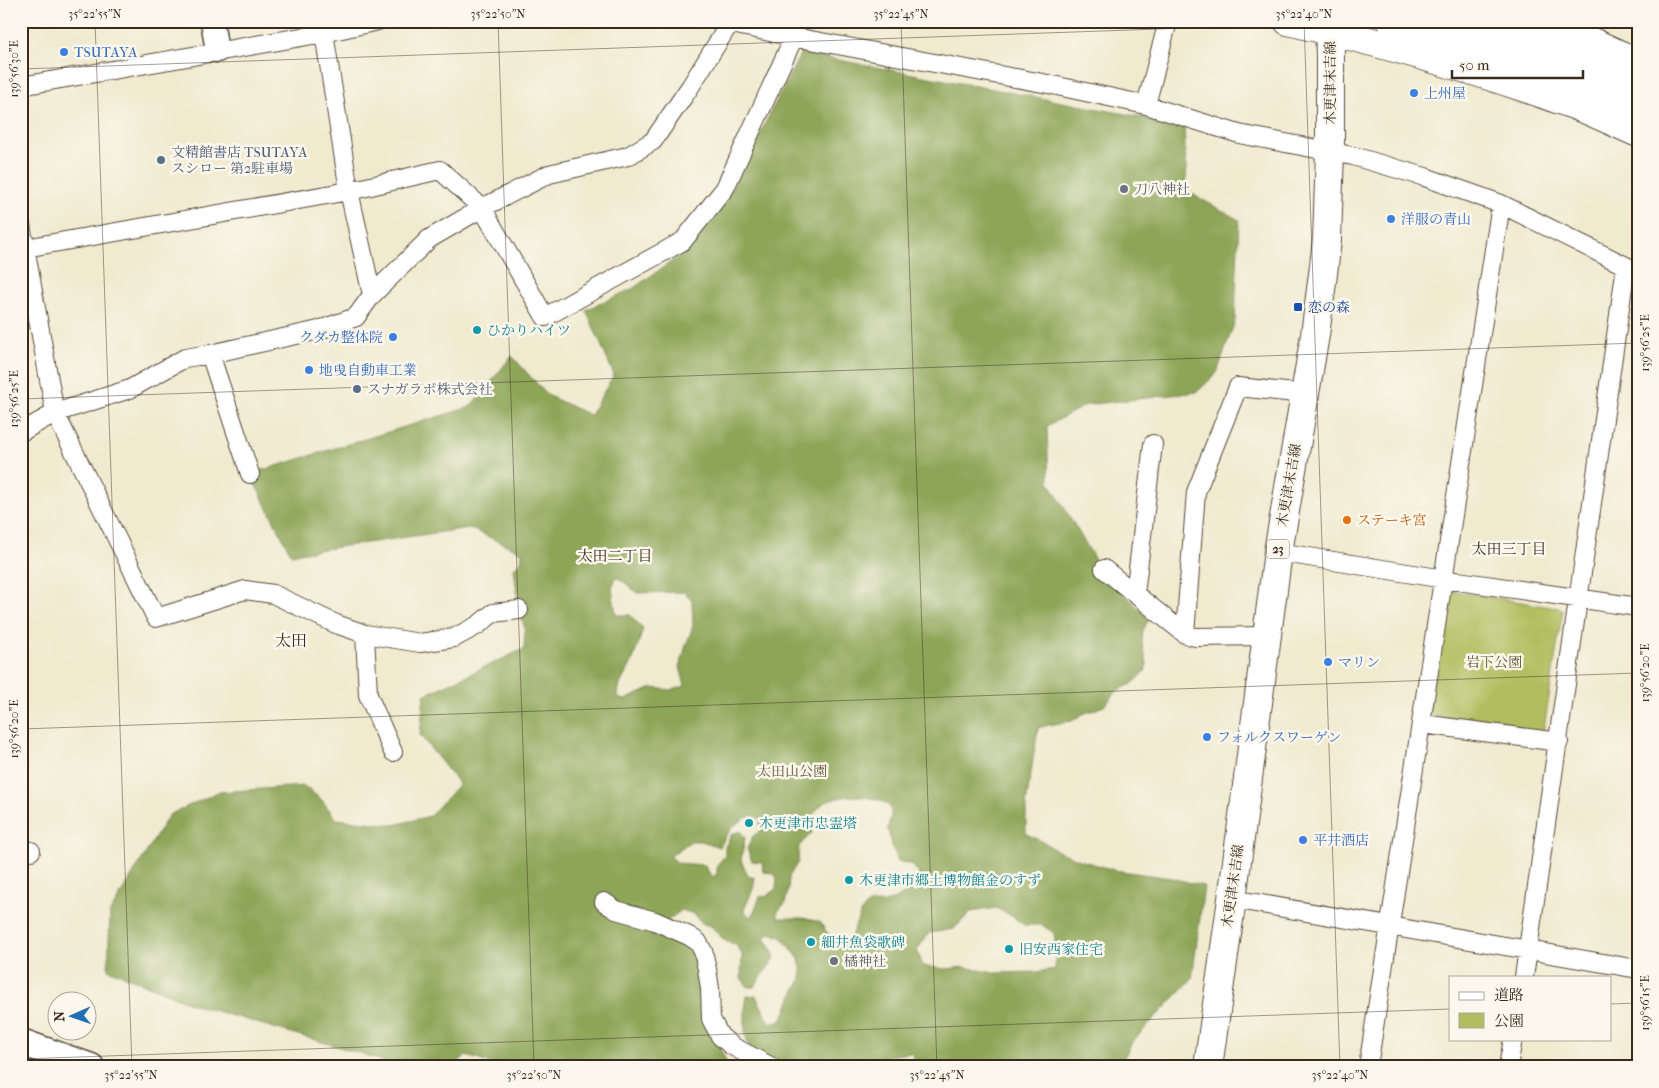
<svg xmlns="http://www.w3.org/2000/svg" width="1659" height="1088" font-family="'IM FELL French Canon','Noto Serif JP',serif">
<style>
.green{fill:#b1be5f;stroke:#76743e}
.forest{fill:#8ca556;stroke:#64683a;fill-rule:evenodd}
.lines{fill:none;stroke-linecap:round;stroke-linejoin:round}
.minor-casing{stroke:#564739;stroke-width:20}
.tertiary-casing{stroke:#564739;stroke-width:25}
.secondary-casing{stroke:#564739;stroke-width:29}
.primary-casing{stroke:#564739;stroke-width:30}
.trunk-casing{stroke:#564739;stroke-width:30}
.minor{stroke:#fff;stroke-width:18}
.tertiary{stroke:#fff;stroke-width:22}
.secondary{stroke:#fff;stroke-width:26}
.primary{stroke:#fff;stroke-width:28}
.trunk{stroke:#fff;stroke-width:28}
.ticks{fill:none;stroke:#3b2a1e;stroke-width:1;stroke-opacity:0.45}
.shop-dot{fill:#3f7fe0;stroke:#fbf7ec;stroke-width:2}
.service-dot{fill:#5c6f8a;stroke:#fbf7ec;stroke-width:2}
.worship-dot{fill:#6b7280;stroke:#fbf7ec;stroke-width:2}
.transit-dot{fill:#1a4fb4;stroke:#fbf7ec;stroke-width:2}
.culture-dot{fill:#0f9aa8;stroke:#fbf7ec;stroke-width:2}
.food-dot{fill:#e8710a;stroke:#fbf7ec;stroke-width:2}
.labels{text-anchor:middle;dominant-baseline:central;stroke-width:5;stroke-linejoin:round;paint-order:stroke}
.shield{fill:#fbf7ec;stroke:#75685c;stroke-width:1}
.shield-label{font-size:12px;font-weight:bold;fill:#3b2a1e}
.shop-label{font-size:14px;fill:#366cbe;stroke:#fbf7ec;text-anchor:start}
.street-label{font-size:14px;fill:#3b2a1e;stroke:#fbf7ec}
.service-label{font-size:14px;fill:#4e5e75;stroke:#fbf7ec;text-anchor:start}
.worship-label{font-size:14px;fill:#5b616d;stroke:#fbf7ec;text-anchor:start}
.transit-label{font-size:14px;fill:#164399;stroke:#fbf7ec;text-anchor:start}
.culture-label{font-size:14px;fill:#0d838f;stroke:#fbf7ec;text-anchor:start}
.food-label{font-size:14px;fill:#c56008;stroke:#fbf7ec;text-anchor:start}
.park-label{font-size:14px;fill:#5e5632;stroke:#fbf7ec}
.neighbourhood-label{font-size:15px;fill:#3b2a1e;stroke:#fbf7ec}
.quarter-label{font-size:16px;fill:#3b2a1e;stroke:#fbf7ec}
.neatline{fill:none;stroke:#3b2a1e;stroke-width:2}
.ticks-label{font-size:12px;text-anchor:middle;fill:#3b2a1e}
</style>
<rect width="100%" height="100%" fill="#fbf7ec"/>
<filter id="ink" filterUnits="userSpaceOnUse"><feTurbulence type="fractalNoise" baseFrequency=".02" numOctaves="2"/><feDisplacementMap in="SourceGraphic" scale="10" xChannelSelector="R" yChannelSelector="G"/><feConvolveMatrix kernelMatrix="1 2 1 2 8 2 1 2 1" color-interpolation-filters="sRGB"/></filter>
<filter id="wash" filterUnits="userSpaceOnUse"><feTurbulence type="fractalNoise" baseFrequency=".0096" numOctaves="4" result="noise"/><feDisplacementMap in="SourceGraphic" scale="20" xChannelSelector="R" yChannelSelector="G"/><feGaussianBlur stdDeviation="1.12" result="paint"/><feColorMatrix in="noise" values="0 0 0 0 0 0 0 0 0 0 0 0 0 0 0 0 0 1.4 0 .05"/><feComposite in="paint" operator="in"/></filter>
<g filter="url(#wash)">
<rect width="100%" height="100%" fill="#f0eacf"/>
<path class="green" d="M 1448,590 L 1563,609 L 1543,734 L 1427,715 Z"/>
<path class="forest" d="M 801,53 L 1184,125 L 1187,191 L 1239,220 L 1235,321 L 1217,373 L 1197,392 L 1086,405 L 1047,426 L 1049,482 L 1100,568 L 1149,619 L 1143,630 L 1142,644 L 1147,663 L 1145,672 L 1132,684 L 1118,690 L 1104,706 L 1083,714 L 1072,721 L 1048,725 L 1038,728 L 1026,804 L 1026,834 L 1044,842 L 1056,850 L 1080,860 L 1114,870 L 1171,878 L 1204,886 L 1192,979 L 1132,1042 L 1119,1067 L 913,1067 L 914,1057 L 910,1053 L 882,1057 L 880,1067 L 745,1067 L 749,1047 L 745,1033 L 745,1009 L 747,995 L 756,996 L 770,1023 L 780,1021 L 787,1010 L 791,997 L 800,982 L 802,972 L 799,959 L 790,947 L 781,937 L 770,933 L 764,938 L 770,945 L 775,958 L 754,987 L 748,987 L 741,978 L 742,954 L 736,945 L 725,941 L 711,926 L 703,924 L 694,914 L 682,910 L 668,920 L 694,944 L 717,1038 L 717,1048 L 721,1050 L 727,1063 L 736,1067 L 495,1067 L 493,1064 L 466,1056 L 451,1067 L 396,1067 L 363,1054 L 192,1004 L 108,969 L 110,912 L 169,815 L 218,792 L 304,786 L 322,800 L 336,819 L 394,825 L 430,816 L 459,784 L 420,735 L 424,695 L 524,649 L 525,629 L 519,610 L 514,568 L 521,562 L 522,552 L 469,528 L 291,554 L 250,474 L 470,407 L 512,356 L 547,395 L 590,415 L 614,375 L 586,310 L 632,289 L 691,248 L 730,192 ZM 616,577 L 627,584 L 637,593 L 684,592 L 692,601 L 693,626 L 686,645 L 680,667 L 685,686 L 672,690 L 652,688 L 625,700 L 618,698 C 618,682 625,677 631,664 C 636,653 639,641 643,629 L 630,615 L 616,615 L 612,588 ZM 849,796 C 860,797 889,797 891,811 C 892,818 887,825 888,831 C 890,841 894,851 898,861 L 913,865 L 919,874 C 917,877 916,881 914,885 C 909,892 892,902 884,903 C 876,904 872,901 865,907 C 857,916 856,929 849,939 L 838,942 L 830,937 L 820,922 L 803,918 L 778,918 L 777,912 L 785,904 L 788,891 L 789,877 L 798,862 L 799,846 L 812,833 L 809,821 C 821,801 827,800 849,796 ZM 753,815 L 760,819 L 760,831 L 753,836 L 747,849 L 752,861 L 762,862 L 763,872 L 773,873 L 777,878 L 776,888 L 768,896 L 760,896 L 751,919 L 744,910 L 753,889 L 755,878 L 748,876 L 741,860 L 745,838 L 740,831 L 732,834 L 725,847 L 725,856 L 717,865 L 717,874 L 712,877 L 704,865 L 678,863 L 670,856 L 691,841 L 701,841 L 720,847 C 729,830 734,822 753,815 ZM 996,908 L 1010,915 L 1024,925 L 1042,925 L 1054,933 L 1056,954 L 1055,969 L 1037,972 L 994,973 L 964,967 L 946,969 L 923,966 L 917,950 L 929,933 L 954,929 L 971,912 Z"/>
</g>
<g filter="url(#ink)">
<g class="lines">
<defs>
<path id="minor" d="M 718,21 L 794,37 L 1048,84 L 1146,105 L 1239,134 L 1353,156 L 1425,177 L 1501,204 L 1638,272
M 324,33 L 349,191 L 372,295
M 21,86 L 324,33 L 378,21
M 1146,105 L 1168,21
M 21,225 L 55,413 L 156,618 L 245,590 L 273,594 L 336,624 L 365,634 L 420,643 L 454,638 L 478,625 L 493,613 L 519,610
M 25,248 L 349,191 L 440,170 L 482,208 L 545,317 L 683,241 L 725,188 L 794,37
M 210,354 L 250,474
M 21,432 L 55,413 L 130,389 L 185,358 L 210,354 L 319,330 L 356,317 L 372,295 L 429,239 L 482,208 L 549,174 L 628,156 L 653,141 L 690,87 L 730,23
M 1278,552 L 1444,579 L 1638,607
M 1104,569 L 1185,634
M 1135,594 L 1153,444
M 365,634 L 368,695 L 393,752
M 1266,636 L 1195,637 L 1185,634 L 1196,492 L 1238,387 L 1305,394
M 1422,724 L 1559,742
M 21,850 L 31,851
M 1232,899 L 1638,969
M 604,902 L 616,910 L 655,921 L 689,936 L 698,942 L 703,951 L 707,969 L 710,989 L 711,1019 L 720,1036 L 732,1046 L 772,1067
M 1524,977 L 1626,266
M 1368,1067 L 1501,204
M 1508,1067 L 1513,1039"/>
<path id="tertiary" d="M 212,21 L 217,51"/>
<path id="secondary" d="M 21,1042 L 91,1067"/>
<path id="primary" d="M 1208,1067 L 1232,899 L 1278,552 L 1315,335 L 1323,274 L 1327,240 L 1330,151 L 1330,57 L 1329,21"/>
<path id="trunk" d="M 1288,21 C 1383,43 1477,70 1568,103 C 1592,111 1615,123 1638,133
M 1391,21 L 1469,43 L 1578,83 L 1638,109
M 1465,21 C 1524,38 1581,61 1638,85
M 1537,21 L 1590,41 L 1638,63"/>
</defs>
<use href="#minor" class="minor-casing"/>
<use href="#tertiary" class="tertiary-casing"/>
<use href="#secondary" class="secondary-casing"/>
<use href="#primary" class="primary-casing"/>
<use href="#trunk" class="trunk-casing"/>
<use href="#minor" class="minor"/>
<use href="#tertiary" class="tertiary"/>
<use href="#secondary" class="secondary"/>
<use href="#primary" class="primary"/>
<use href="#trunk" class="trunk"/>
</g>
</g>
<path class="ticks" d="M 95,21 L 132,1067M 498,21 L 534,1067M 901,21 L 937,1067M 1304,21 L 1340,1067M 21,69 L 1387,21M 21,399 L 1638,343M 21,729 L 1638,673M 1610,1004 L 1638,1003M 21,1059 L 1450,1009"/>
<g class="shop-dot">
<circle cx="64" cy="52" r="5"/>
<circle cx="1414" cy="93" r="5"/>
<circle cx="1391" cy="219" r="5"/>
<circle cx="393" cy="337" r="5"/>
<circle cx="309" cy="370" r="5"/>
<circle cx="1328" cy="662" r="5"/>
<circle cx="1207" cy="737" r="5"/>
<circle cx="1303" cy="840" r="5"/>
</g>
<g class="service-dot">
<circle cx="161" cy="160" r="5"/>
<circle cx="357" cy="389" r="5"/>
</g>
<g class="worship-dot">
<circle cx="1124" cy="189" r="5"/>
<circle cx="834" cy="961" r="5"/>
</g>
<rect class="transit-dot" x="1293" y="302" width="10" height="10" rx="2.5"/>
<g class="culture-dot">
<circle cx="477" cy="330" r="5"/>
<circle cx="749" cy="823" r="5"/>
<circle cx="849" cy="880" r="5"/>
<circle cx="811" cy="942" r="5"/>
<circle cx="1009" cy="949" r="5"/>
</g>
<circle class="food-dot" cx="1347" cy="520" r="5"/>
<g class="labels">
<rect class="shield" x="1267" y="539.5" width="22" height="19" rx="4"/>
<g class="shield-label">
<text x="1278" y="549">23</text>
</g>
<g class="shop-label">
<text x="74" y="52">TSUTAYA</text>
<text x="1424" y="93">上州屋</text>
<text x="1401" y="219">洋服の青山</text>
<text x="383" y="337" text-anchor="end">クダカ整体院</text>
<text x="319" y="370">地曵自動車工業</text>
<text x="1338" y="662">マリン</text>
<text x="1217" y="737">フォルクスワーゲン</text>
<text x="1313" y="840">平井酒店</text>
</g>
<g class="street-label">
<text transform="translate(1330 83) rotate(-90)">木更津末吉線</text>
<text transform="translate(1289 485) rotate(-80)">木更津末吉線</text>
<text transform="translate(1233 886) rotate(-82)">木更津末吉線</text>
</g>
<g class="service-label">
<text x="171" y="152">文精館書店 TSUTAYA<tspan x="171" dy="16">スシロー 第2駐車場</tspan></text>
<text x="367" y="389">スナガラボ株式会社</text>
</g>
<g class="worship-label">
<text x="1134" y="189">刀八神社</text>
<text x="844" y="961">橘神社</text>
</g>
<g class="transit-label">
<text x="1308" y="307">恋の森</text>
</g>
<g class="culture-label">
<text x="487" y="330">ひかりハイツ</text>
<text x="759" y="823">木更津市忠霊塔</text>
<text x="859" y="880">木更津市郷土博物館金のすず</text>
<text x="821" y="942">細井魚袋歌碑</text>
<text x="1019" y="949">旧安西家住宅</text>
</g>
<g class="food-label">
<text x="1357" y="520">ステーキ宮</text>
</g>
<g class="park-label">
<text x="1494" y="662">岩下公園</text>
<text x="792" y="771">太田山公園</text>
</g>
<g class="neighbourhood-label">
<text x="1509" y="549">太田三丁目</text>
<text x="615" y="556">太田二丁目</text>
</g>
<g class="quarter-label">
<text x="291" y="640">太田</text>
</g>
</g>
<rect width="1659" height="1088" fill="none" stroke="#fbf7ec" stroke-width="55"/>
<rect x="1449" y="976" width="162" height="65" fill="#fbf7ec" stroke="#aea59a"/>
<rect x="1459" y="992" width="25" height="8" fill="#ffffff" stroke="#aea59a"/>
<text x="1494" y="1000" font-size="15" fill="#3b2a1e">道路</text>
<rect x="1459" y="1013" width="25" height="15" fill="#b1be5f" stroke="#aea59a"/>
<text x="1494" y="1026" font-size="15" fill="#3b2a1e">公園</text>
<g transform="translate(72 1016) rotate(268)"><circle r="24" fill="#fbf7ec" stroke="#aea59a"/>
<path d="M0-4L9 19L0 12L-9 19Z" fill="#1f6fb2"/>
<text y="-8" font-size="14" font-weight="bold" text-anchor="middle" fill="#3b2a1e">N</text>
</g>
<path d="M1452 70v8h131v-8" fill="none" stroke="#3b2a1e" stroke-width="2.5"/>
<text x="1459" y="70" font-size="15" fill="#3b2a1e" stroke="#fbf7ec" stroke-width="4" paint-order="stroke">50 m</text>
<rect x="28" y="28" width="1604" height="1032" class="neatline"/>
<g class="ticks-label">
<text x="95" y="18">35°22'55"N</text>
<text x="498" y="18">35°22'50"N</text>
<text x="901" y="18">35°22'45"N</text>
<text x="1304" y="18">35°22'40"N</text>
<text transform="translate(14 69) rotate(-90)" y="4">139°56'30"E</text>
<text transform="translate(1645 343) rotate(-90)" y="4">139°56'25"E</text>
<text transform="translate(14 399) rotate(-90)" y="4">139°56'25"E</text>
<text transform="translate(1645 673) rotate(-90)" y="4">139°56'20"E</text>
<text transform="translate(14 729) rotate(-90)" y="4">139°56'20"E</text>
<text transform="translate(1645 1003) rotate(-90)" y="4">139°56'15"E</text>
<text x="131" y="1079">35°22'55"N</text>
<text x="534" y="1079">35°22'50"N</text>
<text x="937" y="1079">35°22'45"N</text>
<text x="1340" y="1079">35°22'40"N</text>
</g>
</svg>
